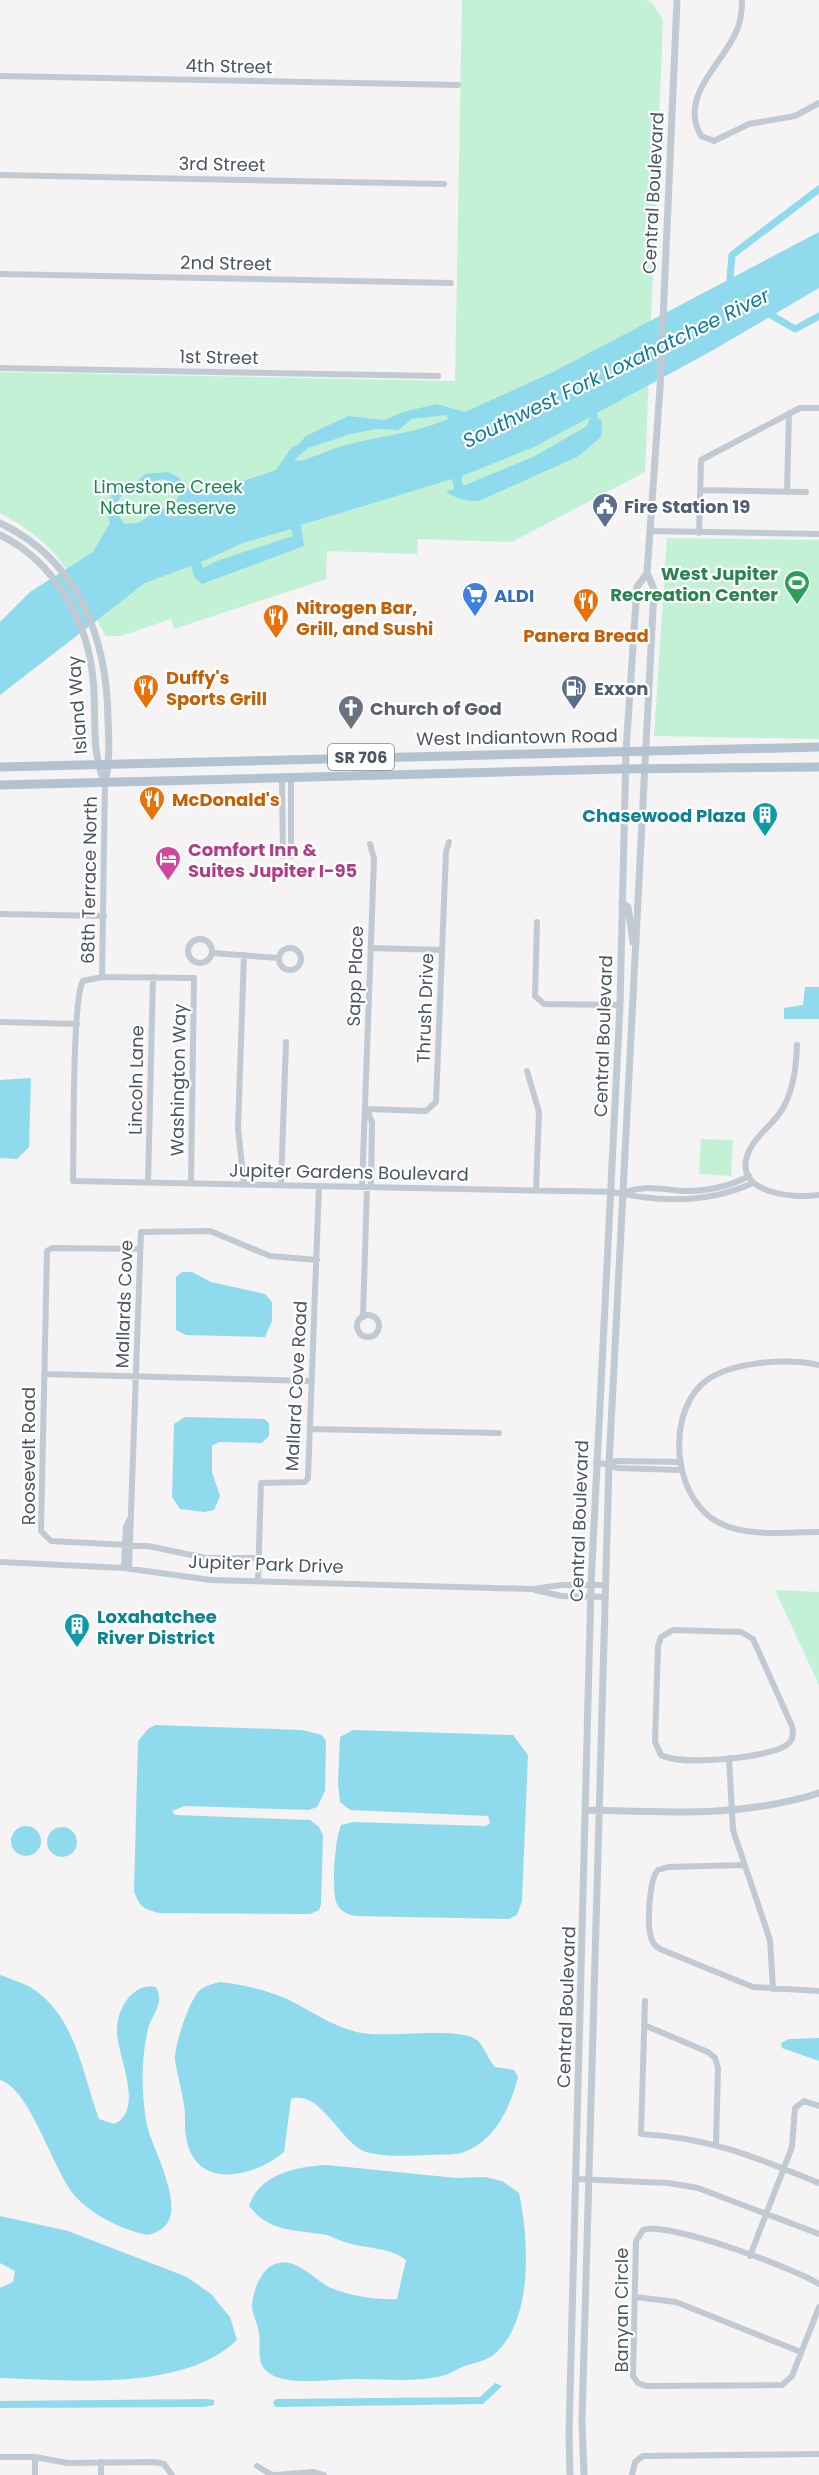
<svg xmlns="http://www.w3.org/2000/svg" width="819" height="2475" font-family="Poppins,sans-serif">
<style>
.green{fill:#c3f1d5}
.water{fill:#90daee;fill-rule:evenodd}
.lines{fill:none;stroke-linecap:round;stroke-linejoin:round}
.canal{stroke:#90daee;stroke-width:7}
.minor{stroke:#c1cad2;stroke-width:6}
.tertiary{stroke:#c1cad2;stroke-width:7}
.primary{stroke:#b3c2d1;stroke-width:9}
.labels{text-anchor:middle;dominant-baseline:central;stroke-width:4.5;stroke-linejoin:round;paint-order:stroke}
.shield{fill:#fff;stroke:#808990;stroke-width:1.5}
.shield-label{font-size:16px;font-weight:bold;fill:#4a5661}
.street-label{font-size:18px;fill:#4a5661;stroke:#fff}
.park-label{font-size:18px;fill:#17864f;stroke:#fff}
.service-label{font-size:18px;font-weight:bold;fill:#4e5e75;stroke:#fff;text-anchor:start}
.leisure-label{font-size:18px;font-weight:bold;fill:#27864d;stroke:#fff;text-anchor:end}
.shop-label{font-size:18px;font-weight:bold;fill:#366cbe;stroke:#fff;text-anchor:start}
.food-label{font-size:18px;font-weight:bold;fill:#c56008;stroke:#fff;text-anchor:start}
.worship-label{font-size:18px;font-weight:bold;fill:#5b616d;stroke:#fff;text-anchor:start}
.culture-label{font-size:18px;font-weight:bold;fill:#0d838f;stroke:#fff;text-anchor:end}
.hotel-label{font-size:18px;font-weight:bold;fill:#b23c85;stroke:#fff;text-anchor:start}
.water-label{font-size:20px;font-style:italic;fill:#0c7c9b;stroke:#fff}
</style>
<rect width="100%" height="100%" fill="#f5f3f3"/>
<path class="green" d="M 462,0 L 646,0 L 653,4 L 663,20 L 645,472 L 512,542 L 418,539 L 417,554 L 327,551 L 326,579 L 174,629 L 171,619 L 121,636 L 106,636 C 73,578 62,546 0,513 L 0,372 L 455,381 Z
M 667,538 L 819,540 L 819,739 L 654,736 Z
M 701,1139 L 733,1140 L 731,1176 L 699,1174 Z
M 775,1590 L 819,1592 L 819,1685 Z"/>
<path class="water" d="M 819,232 L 819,288 L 708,353 L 597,413 L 598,419 L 602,420 L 601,437 L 577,457 L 479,501 C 467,501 455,499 446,491 L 454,489 L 452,479 L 301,525 L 304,546 L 202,584 L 194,577 L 191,566 L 145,583 L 0,695 L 0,622 L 30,592 L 93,552 L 110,523 C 102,497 107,505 119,485 L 134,484 L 145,474 L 168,472 L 178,477 L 187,488 L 205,494 L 276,470 L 291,448 L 299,444 L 306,436 L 348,416 L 384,420 L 403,412 L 437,404 L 465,412 L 553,372 ZM 446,415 L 448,419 C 418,432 388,435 358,442 C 338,446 319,455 301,461 L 294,460 L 308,448 L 351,434 L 376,429 L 398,430 L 412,419 ZM 590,417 L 587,426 L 533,457 L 465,485 L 462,484 L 462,476 L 534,447 ZM 162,479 L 172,482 L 180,488 L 179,496 L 173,505 L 159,510 L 138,523 L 124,524 L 118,514 L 117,502 L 124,493 ZM 291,529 L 293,536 L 219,560 L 203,568 L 201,562 L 243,543 Z
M 805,987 L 819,987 L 819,1019 L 784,1019 L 784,1008 L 803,1005 Z
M 31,1078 L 29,1147 L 17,1159 L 0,1158 L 0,1080 Z
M 182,1272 L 192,1272 L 211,1282 L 265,1294 L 272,1302 L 272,1321 L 265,1337 L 186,1335 L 176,1330 L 176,1277 Z
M 185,1417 L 264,1419 L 269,1423 L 269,1436 L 262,1443 L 219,1442 L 212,1446 L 212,1472 L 220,1496 L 214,1510 L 204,1512 L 180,1509 L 172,1497 L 174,1424 Z
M 155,1725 L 302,1730 L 322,1735 L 326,1741 L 325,1791 L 317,1807 L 309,1810 L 185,1806 L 172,1811 L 175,1815 L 310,1820 L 319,1827 L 323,1835 L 321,1904 L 319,1910 L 310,1914 L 159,1913 C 143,1909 139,1906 134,1891 L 138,1741 L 148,1729 Z
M 353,1730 L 513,1735 L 528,1755 L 522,1901 L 517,1915 L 509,1919 L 356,1916 C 347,1914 341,1912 337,1904 C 331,1892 335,1838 341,1825 L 353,1822 L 486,1826 L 490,1823 L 488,1816 L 350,1810 L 340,1802 L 338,1784 L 340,1737 Z
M11 1841a15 15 0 1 1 30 0a15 15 0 1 1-30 0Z
M47 1842a15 15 0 1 1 30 0a15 15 0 1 1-30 0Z
M 0,1975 C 10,1979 21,1982 30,1987 C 76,2015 82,2073 99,2119 L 114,2124 C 145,2110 118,2057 117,2033 C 116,2010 132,1982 156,1987 C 165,2005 152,2013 148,2029 C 141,2058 141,2096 147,2125 C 152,2149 190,2213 160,2230 C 155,2233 149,2236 143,2234 C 120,2228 92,2215 76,2197 C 54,2174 31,2089 0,2080 Z
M 220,1982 C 241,1984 267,1990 287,1999 C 312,2011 334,2028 362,2033 C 389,2038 459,2026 477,2040 C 484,2046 488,2059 495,2067 L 514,2070 L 518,2077 C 510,2107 497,2137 467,2151 C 457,2156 438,2154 426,2155 C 408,2156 384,2157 366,2152 C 340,2143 321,2089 291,2099 L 284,2152 C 253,2178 195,2191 186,2137 C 184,2127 186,2116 184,2105 C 182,2090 177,2075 175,2060 C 174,2046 189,2001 199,1991 C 204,1986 212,1984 220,1982 Z
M 819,2038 L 819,2061 L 782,2048 L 781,2043 L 789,2039 Z
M 327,2165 L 456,2178 L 485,2177 L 502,2181 L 519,2193 C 529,2239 534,2324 492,2356 C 483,2362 472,2363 462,2367 C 454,2371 446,2376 437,2377 C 412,2382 385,2379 360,2379 C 336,2378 295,2386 274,2376 C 253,2365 262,2351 259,2333 C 258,2324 253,2316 252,2307 C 252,2292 262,2265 279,2263 C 299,2259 314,2280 331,2288 C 350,2296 377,2300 397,2299 L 406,2260 C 389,2247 368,2249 348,2243 C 339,2241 331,2235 321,2234 C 291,2229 270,2232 249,2206 C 259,2175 296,2166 327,2165 Z
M 0,2216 L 68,2231 L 187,2277 L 211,2294 L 230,2317 L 237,2340 C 183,2392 71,2380 0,2378 L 0,2288 L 13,2282 L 15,2271 L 0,2263 Z
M 495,2383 L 502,2386 L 483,2404 L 275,2407 L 273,2402 L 276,2399 L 480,2397 Z
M 207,2399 L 214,2400 L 214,2405 L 203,2407 L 0,2408 L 0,2401 Z"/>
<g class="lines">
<path class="canal" d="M 730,279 L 732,255 L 819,189
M 771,315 L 795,329 L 819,316"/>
<path class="minor" d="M 742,0 C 742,11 741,22 736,32 C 723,64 678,96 701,136 L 714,141 L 749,124 L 795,116 L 819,103
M 0,76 L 458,85
M 0,175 L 444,184
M 0,274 L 451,283
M 0,368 L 438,376
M 700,490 L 806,492
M 787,492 L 789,413
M 650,531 L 819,534
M 699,533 L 701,460 L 800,408 L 819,408
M 291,779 L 291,856
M 282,780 L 283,856
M 0,914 L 104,916
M 537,922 L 535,996 L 544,1004 L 620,1005
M188 951a12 12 0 1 1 24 0a12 12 0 1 1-24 0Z
M279 959a11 11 0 1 1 22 0a11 11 0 1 1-22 0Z
M 371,948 L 442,950
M 212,953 L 279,958
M 244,955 L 238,1128 L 244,1185
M 102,977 L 105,783
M 0,1022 L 77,1024
M 797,1045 C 796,1067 794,1088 783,1108 C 774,1124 756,1135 749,1151 C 730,1193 793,1199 819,1195
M 527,1071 L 539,1112 L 536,1191
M 367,1109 L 426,1111 L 436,1102 L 446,852 L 449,842
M 367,1110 L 372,1122 L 371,1187
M 148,1183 L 153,977
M 191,1183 L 194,978 L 102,977 L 83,981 C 72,998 74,1149 73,1181 C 236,1185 398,1189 560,1191 C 577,1191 594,1191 611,1192 C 621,1193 631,1196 642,1197 C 680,1202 718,1199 753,1183
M 281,1185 L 286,1042
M 362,1187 L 374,859 L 370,844
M 624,1193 C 642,1184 665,1190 685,1191 C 708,1191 729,1187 749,1176
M 140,1249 L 52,1248 L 47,1251 L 41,1531 L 51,1541 L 148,1546 L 206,1558 L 259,1558
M357 1326a11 11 0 1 1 22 0a11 11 0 1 1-22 0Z
M 363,1317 L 367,1187
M 819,1365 C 787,1358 726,1361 701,1385 C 665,1420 674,1505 724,1525 C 752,1537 789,1532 819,1532
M 44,1374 L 312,1381
M 310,1429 L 499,1433
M 596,1463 L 609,1464 L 616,1461 L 681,1462
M 609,1464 L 616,1468 L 681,1470
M 0,1562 L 124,1568 L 211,1580 L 532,1589 L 562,1585 L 606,1585
M 124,1568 L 126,1527 L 129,1520
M 129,1569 L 141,1232 L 210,1231 L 270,1256 L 317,1260
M 258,1580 L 261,1483 L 305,1482 L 308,1478 L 319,1186
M 535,1590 L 561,1596 L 605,1597
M 673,1630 L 741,1632 L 753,1639 L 792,1726 C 794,1734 793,1742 785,1746 C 766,1758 681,1766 661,1755 L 655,1742 L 658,1646 L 661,1637 Z
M 729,1758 L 733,1830 L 770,1940 L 773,1989
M 743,1865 L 668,1867 L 658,1870 C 649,1879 647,1925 651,1937 C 652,1943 655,1946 660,1949 L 753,1987 L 819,1991
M 645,2001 L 641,2134 C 712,2138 755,2157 819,2183
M 644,2025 L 708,2052 L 715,2058 L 718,2068 L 716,2143
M 576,2179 L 668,2183 L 698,2188 L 819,2234
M 750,2256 L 792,2147 L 795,2108 L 804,2101 L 819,2106
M 819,2284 C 796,2269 668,2221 643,2230 L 636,2241 L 633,2376 L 638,2383 L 646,2386 L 782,2385 L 792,2376 L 819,2307
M 635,2297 L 676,2302 L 801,2352
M 0,2457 L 35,2457 L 67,2463 L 155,2462 L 164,2464 L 172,2475
M 35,2457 L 35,2475
M 101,2462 L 101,2475
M 257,2466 L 272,2475
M 275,2475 L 314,2472 L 324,2475
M 632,2475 L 635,2462 L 643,2456 L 819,2454"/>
<path class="tertiary" d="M 0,523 C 78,560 107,637 108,719 C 109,741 110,762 105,783
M 0,535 C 54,561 88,621 93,679 C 97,715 90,750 105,783
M 622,903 L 628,907 L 633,942
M 586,1810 C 668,1812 739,1818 819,1793
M 570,2475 L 569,2433 L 591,1585 L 620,1005 L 626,751 L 637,587 L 647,573
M 584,2475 L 582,2421 L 609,1464 L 654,589 L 647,573 L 660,388 L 677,0"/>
<path class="primary" d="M 0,767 L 819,747
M 0,785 L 619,769 L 819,767"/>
</g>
<defs>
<symbol id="civic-pin" viewBox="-11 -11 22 30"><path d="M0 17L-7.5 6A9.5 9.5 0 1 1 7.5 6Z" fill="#5c6f8a" stroke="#fff"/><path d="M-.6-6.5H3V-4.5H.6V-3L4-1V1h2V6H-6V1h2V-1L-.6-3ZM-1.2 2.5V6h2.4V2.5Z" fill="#fff"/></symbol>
<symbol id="stadium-pin" viewBox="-11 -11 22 30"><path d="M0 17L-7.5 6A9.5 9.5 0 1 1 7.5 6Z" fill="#2e9e5b" stroke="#fff"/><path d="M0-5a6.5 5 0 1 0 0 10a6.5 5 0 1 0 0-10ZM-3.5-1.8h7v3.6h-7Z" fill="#fff"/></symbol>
<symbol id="supermarket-pin" viewBox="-11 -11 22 30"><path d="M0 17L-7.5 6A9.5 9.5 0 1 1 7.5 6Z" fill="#3f7fe0" stroke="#fff"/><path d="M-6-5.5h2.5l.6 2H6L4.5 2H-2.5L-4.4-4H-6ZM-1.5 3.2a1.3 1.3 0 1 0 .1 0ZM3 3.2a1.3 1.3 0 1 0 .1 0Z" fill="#fff"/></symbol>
<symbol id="restaurant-pin" viewBox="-11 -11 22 30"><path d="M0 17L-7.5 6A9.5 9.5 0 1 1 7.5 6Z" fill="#e8710a" stroke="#fff"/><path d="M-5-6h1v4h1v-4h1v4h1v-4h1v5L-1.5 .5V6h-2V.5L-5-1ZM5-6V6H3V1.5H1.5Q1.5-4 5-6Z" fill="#fff"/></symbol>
<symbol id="fuel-pin" viewBox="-11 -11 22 30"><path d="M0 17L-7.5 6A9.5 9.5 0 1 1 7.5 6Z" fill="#5c6f8a" stroke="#fff"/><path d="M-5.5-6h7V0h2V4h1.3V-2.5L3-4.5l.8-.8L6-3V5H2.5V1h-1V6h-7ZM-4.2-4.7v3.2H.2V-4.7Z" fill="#fff"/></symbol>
<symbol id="church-pin" viewBox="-11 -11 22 30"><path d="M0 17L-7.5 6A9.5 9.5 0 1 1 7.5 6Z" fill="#6b7280" stroke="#fff"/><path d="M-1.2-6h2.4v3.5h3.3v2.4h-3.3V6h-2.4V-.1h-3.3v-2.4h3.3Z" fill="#fff"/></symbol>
<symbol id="building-pin" viewBox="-11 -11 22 30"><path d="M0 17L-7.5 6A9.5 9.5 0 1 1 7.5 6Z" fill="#0f9aa8" stroke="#fff"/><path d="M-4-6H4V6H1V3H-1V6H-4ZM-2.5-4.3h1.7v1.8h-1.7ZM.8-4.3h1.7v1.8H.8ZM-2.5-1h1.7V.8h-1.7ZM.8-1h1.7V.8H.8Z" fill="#fff"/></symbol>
<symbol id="hotel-pin" viewBox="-11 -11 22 30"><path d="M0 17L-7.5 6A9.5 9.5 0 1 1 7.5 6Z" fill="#d1479c" stroke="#fff"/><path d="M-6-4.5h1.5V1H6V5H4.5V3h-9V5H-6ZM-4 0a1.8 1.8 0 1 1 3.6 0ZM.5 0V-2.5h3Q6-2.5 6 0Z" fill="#fff"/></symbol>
</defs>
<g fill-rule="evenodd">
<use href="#civic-pin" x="590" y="491" width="30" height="40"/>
<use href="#stadium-pin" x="782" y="568" width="30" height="40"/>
<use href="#supermarket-pin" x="460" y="580" width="30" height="40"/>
<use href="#restaurant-pin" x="571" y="586" width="30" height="40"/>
<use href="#restaurant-pin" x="261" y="602" width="30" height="40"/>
<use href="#restaurant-pin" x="131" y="672" width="30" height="40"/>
<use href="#fuel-pin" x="559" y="673" width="30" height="40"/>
<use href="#church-pin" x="336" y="693" width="30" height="40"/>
<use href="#restaurant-pin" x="137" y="784" width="30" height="40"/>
<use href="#building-pin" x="750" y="800" width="30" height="40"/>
<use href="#hotel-pin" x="153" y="844" width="30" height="40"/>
<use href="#building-pin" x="62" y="1611" width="30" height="40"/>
</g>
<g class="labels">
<rect class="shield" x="328" y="744" width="66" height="26" rx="4.5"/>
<g class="shield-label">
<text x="361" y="757">SR 706</text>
</g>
<g class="street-label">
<text transform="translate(229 66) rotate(1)">4th Street</text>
<text transform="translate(222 164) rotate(1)">3rd Street</text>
<text transform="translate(653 193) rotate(-87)">Central Boulevard</text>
<text transform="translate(226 263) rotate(1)">2nd Street</text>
<text transform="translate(219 357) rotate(1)">1st Street</text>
<text transform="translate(77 705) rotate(-94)">Island Way</text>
<text transform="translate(517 737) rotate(-1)">West Indiantown Road</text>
<text transform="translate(89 880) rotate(-89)">68th Terrace North</text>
<text transform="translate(355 976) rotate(-88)">Sapp Place</text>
<text transform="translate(425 1008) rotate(-88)">Thrush Drive</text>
<text transform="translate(603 1036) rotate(-88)">Central Boulevard</text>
<text transform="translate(136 1080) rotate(-89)">Lincoln Lane</text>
<text transform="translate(178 1080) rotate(-89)">Washington Way</text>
<text transform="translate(349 1172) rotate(1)">Jupiter Gardens Boulevard</text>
<text transform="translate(124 1304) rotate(-88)">Mallards Cove</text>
<text transform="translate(296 1386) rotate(-87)">Mallard Cove Road</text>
<text transform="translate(28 1456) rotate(-90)">Roosevelt Road</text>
<text transform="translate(579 1521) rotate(-88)">Central Boulevard</text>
<text transform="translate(266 1564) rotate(2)">Jupiter Park Drive</text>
<text transform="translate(566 2007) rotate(-88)">Central Boulevard</text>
<text transform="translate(621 2310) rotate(-90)">Banyan Circle</text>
</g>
<g class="park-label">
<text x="168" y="486">Limestone Creek<tspan x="168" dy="21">Nature Reserve</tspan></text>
</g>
<g class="service-label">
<text x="624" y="506">Fire Station 19</text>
<text x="594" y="688">Exxon</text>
</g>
<g class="leisure-label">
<text x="778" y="573">West Jupiter<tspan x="778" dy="21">Recreation Center</tspan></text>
</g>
<g class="shop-label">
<text x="494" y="595">ALDI</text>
</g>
<g class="food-label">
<text x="296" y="607">Nitrogen Bar,<tspan x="296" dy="21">Grill, and Sushi</tspan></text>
<text x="586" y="635" text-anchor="middle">Panera Bread</text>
<text x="166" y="677">Duffy's<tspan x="166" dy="21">Sports Grill</tspan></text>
<text x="172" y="799">McDonald's</text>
</g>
<g class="worship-label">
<text x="370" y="708">Church of God</text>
</g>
<g class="culture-label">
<text x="746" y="815">Chasewood Plaza</text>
<text x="97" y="1616" text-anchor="start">Loxahatchee<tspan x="97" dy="21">River District</tspan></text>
</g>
<g class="hotel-label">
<text x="188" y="849">Comfort Inn &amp;<tspan x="188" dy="21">Suites Jupiter I-95</tspan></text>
</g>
<g class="water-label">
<text transform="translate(616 368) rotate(-26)">Southwest Fork Loxahatchee River</text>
</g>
</g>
</svg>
